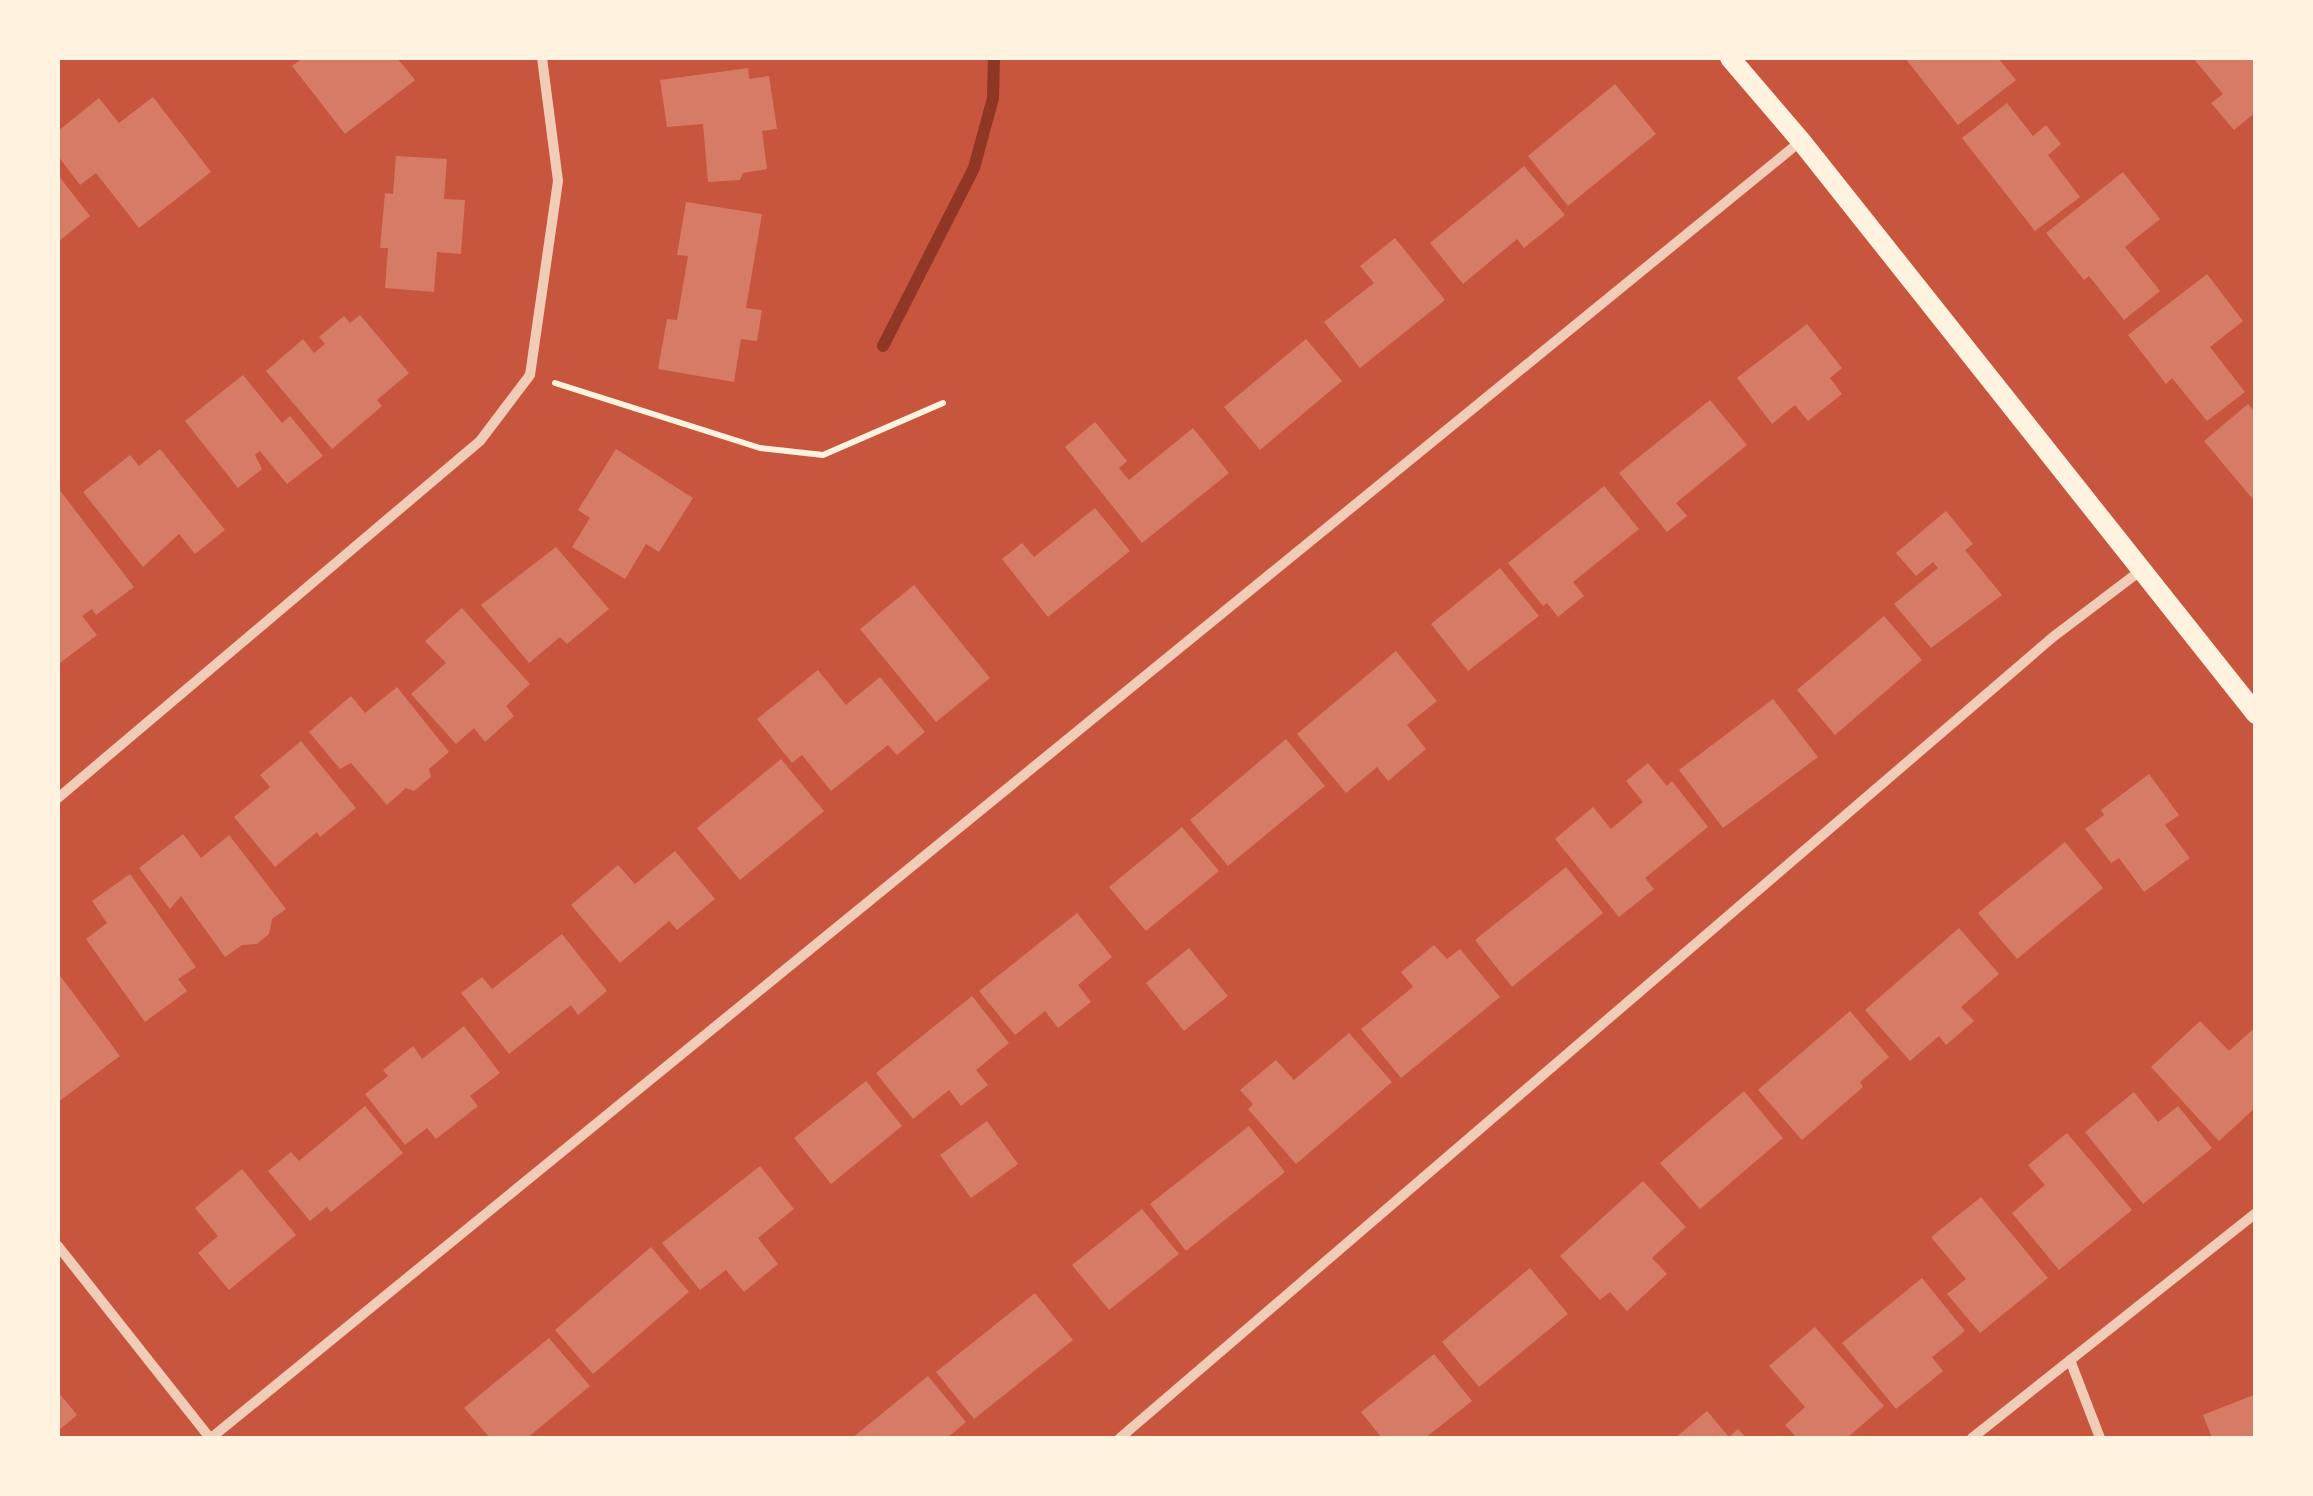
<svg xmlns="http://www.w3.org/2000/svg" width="2313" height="1496" font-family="'DejaVu Sans',sans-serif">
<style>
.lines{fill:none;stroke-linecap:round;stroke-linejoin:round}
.stream{stroke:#8f3625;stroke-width:12}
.building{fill:#d67c66}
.path{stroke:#fff3e0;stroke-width:6}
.minor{stroke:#f1ccb7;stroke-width:10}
.secondary{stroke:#fff3e0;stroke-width:20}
</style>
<rect width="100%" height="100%" fill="#c8553d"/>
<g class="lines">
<path class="stream" d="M 883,346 L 974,168 L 993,98 L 994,58"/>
</g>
<path class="building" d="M 303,58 L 397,58 L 415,80 L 345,134 L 292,66 Z
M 1905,58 L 1998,58 L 2016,80 L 1958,125 Z
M 2193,58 L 2256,58 L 2256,112 L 2234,130 L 2211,103 L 2223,94 Z
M 748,68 L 749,79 L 769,76 L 777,129 L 762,131 L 767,169 L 743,173 L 740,180 L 708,182 L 703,124 L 667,127 L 660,80 Z
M 1615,84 L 1656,134 L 1568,206 L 1528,156 Z
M 153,97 L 211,172 L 139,228 L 96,173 L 80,185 L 58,156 L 58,131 L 99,98 L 119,123 Z
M 2007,103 L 2033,136 L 2046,125 L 2061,144 L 2048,155 L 2080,197 L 2035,231 L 1962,138 Z
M 396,156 L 447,159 L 444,199 L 465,200 L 461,254 L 437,252 L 434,292 L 385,288 L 388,248 L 380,248 L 385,193 L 393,194 Z
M 1524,166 L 1565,215 L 1524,248 L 1517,239 L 1463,284 L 1430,243 Z
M 2123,172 L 2160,219 L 2125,247 L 2160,291 L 2124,320 L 2089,276 L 2084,280 L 2046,233 Z
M 58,175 L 90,216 L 58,242 Z
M 686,202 L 762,214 L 746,308 L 762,310 L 757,341 L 741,339 L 734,382 L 658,369 L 667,319 L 677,320 L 688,256 L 677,255 Z
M 1395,238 L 1445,300 L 1360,368 L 1324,322 L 1374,283 L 1360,266 Z
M 2207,274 L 2243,321 L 2210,347 L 2245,392 L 2207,421 L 2172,378 L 2166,384 L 2128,335 Z
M 360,315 L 409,373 L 377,400 L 382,406 L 332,449 L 266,371 L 303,339 L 314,353 L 325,344 L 319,337 L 344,316 L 350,323 Z
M 1807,324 L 1842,368 L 1830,378 L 1842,394 L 1808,421 L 1795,405 L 1772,424 L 1737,378 Z
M 1306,339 L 1342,381 L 1260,450 L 1224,407 Z
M 243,375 L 282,423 L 290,416 L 323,456 L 287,484 L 260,451 L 255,455 L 262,469 L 238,488 L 185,421 Z
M 1710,400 L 1747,445 L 1676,503 L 1687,516 L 1667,532 L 1619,473 Z
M 2248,404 L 2256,413 L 2256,503 L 2204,441 Z
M 1095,422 L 1127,461 L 1119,468 L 1129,480 L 1193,428 L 1229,473 L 1142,543 L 1065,447 Z
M 160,449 L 225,530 L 195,554 L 179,534 L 143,567 L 83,492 L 130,455 L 139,466 Z
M 616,449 L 693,498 L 659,552 L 646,544 L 625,579 L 572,547 L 590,518 L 578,510 Z
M 1604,486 L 1639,529 L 1573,582 L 1584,596 L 1558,617 L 1547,603 L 1543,606 L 1508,563 Z
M 58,488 L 134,587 L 96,615 L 92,609 L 82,616 L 97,635 L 60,663 Z
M 1095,508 L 1130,551 L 1048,617 L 1002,559 L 1022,543 L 1034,557 Z
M 1946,511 L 1973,544 L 1965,550 L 2002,595 L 1931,648 L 1894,604 L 1938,568 L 1933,562 L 1916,576 L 1896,553 Z
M 556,547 L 609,609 L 567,644 L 560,637 L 529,663 L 481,605 Z
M 1500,568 L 1539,616 L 1468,671 L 1431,624 Z
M 914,585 L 990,678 L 936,722 L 860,629 Z
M 462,608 L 530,684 L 506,706 L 514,716 L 485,742 L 474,728 L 456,744 L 411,694 L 446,663 L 425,641 Z
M 1884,616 L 1922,660 L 1835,735 L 1797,690 Z
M 1396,651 L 1437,701 L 1407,725 L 1426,749 L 1388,781 L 1377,767 L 1346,793 L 1297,734 Z
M 818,670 L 846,705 L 880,677 L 925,732 L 897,755 L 888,745 L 831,791 L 802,755 L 792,763 L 757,719 Z
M 397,687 L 449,752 L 429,769 L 431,777 L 414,791 L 406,788 L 387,805 L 351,763 L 340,769 L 309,732 L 351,696 L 365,713 Z
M 1773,699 L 1818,757 L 1723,828 L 1679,770 Z
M 1286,739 L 1325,786 L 1228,866 L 1190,820 Z
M 301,741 L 356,808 L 320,837 L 317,832 L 275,867 L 234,817 L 270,787 L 260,775 Z
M 781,759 L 824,811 L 740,880 L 697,828 Z
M 1648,763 L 1667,786 L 1672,781 L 1708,827 L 1645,878 L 1654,889 L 1619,917 L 1555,839 L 1593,807 L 1611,829 L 1643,802 L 1626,781 Z
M 2149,774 L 2179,815 L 2165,825 L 2190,858 L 2144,892 L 2119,858 L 2111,863 L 2085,829 L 2104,815 L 2101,810 Z
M 1182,827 L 1219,871 L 1146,931 L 1109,887 Z
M 183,834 L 201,858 L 229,835 L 286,909 L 272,919 L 269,934 L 257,944 L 242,945 L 225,957 L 181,896 L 170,909 L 139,868 Z
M 2065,842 L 2103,888 L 2017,959 L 1978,913 Z
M 675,851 L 715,899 L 677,930 L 669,921 L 620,963 L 571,905 L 618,865 L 635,884 Z
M 1566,867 L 1603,913 L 1512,987 L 1475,940 Z
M 130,874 L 196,967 L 178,979 L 187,991 L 145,1022 L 86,939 L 107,923 L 92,901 Z
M 1077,913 L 1112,957 L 1078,985 L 1091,1002 L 1058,1028 L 1045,1011 L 1015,1035 L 979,991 Z
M 1959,928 L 1999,974 L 1961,1007 L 1974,1021 L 1946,1045 L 1939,1036 L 1910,1061 L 1865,1010 Z
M 562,934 L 607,991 L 578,1015 L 571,1005 L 509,1054 L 461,993 L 482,977 L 492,989 Z
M 1434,945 L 1447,959 L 1460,949 L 1500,997 L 1401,1078 L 1361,1029 L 1413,987 L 1401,972 Z
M 1189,948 L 1228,996 L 1184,1031 L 1146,983 Z
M 58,973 L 120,1056 L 58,1102 Z
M 972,996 L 1009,1043 L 976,1070 L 988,1085 L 961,1106 L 949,1090 L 913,1119 L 876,1073 Z
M 1850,1011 L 1889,1057 L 1860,1082 L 1863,1087 L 1802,1140 L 1758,1090 Z
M 2200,1021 L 2229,1051 L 2253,1029 L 2256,1032 L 2256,1107 L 2219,1141 L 2151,1067 Z
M 464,1026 L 500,1073 L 470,1096 L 478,1106 L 436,1139 L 427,1128 L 405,1145 L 365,1094 L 388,1076 L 383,1070 L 413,1046 L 422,1059 Z
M 1349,1033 L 1392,1082 L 1296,1164 L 1248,1109 L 1253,1104 L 1240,1090 L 1276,1060 L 1294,1080 Z
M 866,1081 L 902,1126 L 831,1184 L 794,1138 Z
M 1744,1091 L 1783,1138 L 1700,1209 L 1660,1163 Z
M 2134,1092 L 2158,1122 L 2178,1106 L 2212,1148 L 2143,1204 L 2085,1132 Z
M 365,1106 L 403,1153 L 331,1212 L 327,1207 L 310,1221 L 268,1171 L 291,1152 L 299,1161 Z
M 987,1121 L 1018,1164 L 971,1198 L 940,1155 Z
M 1249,1126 L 1285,1172 L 1186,1251 L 1150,1204 Z
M 2067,1133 L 2132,1210 L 2059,1270 L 2012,1213 L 2045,1185 L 2028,1165 Z
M 760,1166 L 794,1209 L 758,1238 L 778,1264 L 744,1292 L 726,1270 L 700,1290 L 662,1243 Z
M 242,1169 L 296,1235 L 229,1290 L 198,1253 L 218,1236 L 195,1208 Z
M 1643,1181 L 1686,1227 L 1652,1258 L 1667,1274 L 1627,1311 L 1610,1292 L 1600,1300 L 1560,1256 Z
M 1981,1197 L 2048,1278 L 1980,1333 L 1947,1294 L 1966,1279 L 1931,1237 Z
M 1142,1209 L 1179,1254 L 1109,1310 L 1072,1265 Z
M 651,1247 L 689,1292 L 593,1374 L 555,1330 Z
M 1530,1268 L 1568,1314 L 1479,1387 L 1442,1342 Z
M 1922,1278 L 1965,1331 L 1932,1357 L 1943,1371 L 1896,1409 L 1842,1343 Z
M 1035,1293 L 1073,1340 L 974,1419 L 936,1372 Z
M 1815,1327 L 1884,1406 L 1847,1438 L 1797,1438 L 1785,1425 L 1805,1407 L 1769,1366 Z
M 549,1338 L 590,1386 L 527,1438 L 490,1438 L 464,1408 Z
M 1434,1354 L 1472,1401 L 1425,1438 L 1382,1438 L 1361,1412 Z
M 928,1376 L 966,1422 L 947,1438 L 852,1438 Z
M 58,1392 L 77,1415 L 58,1431 Z
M 2256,1394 L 2256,1438 L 2212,1438 L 2203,1415 Z
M 1707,1411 L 1729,1437 L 1738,1429 L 1747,1438 L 1675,1438 Z"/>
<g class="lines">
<path class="path" d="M 555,383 L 760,448 L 823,455 L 943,403"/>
<path class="minor" d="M 58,798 L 480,441 L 530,375 L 558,181 L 542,58
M 58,1246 L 210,1438
M 2070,1360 L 2100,1438
M 211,1438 L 1801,141
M 1120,1438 L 2053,637 L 2140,571
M 1972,1438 L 2256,1213"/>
<path class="secondary" d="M 1730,58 L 1801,141 L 2256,714"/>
</g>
<rect width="2313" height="1496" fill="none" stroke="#fff3e0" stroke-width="120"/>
</svg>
